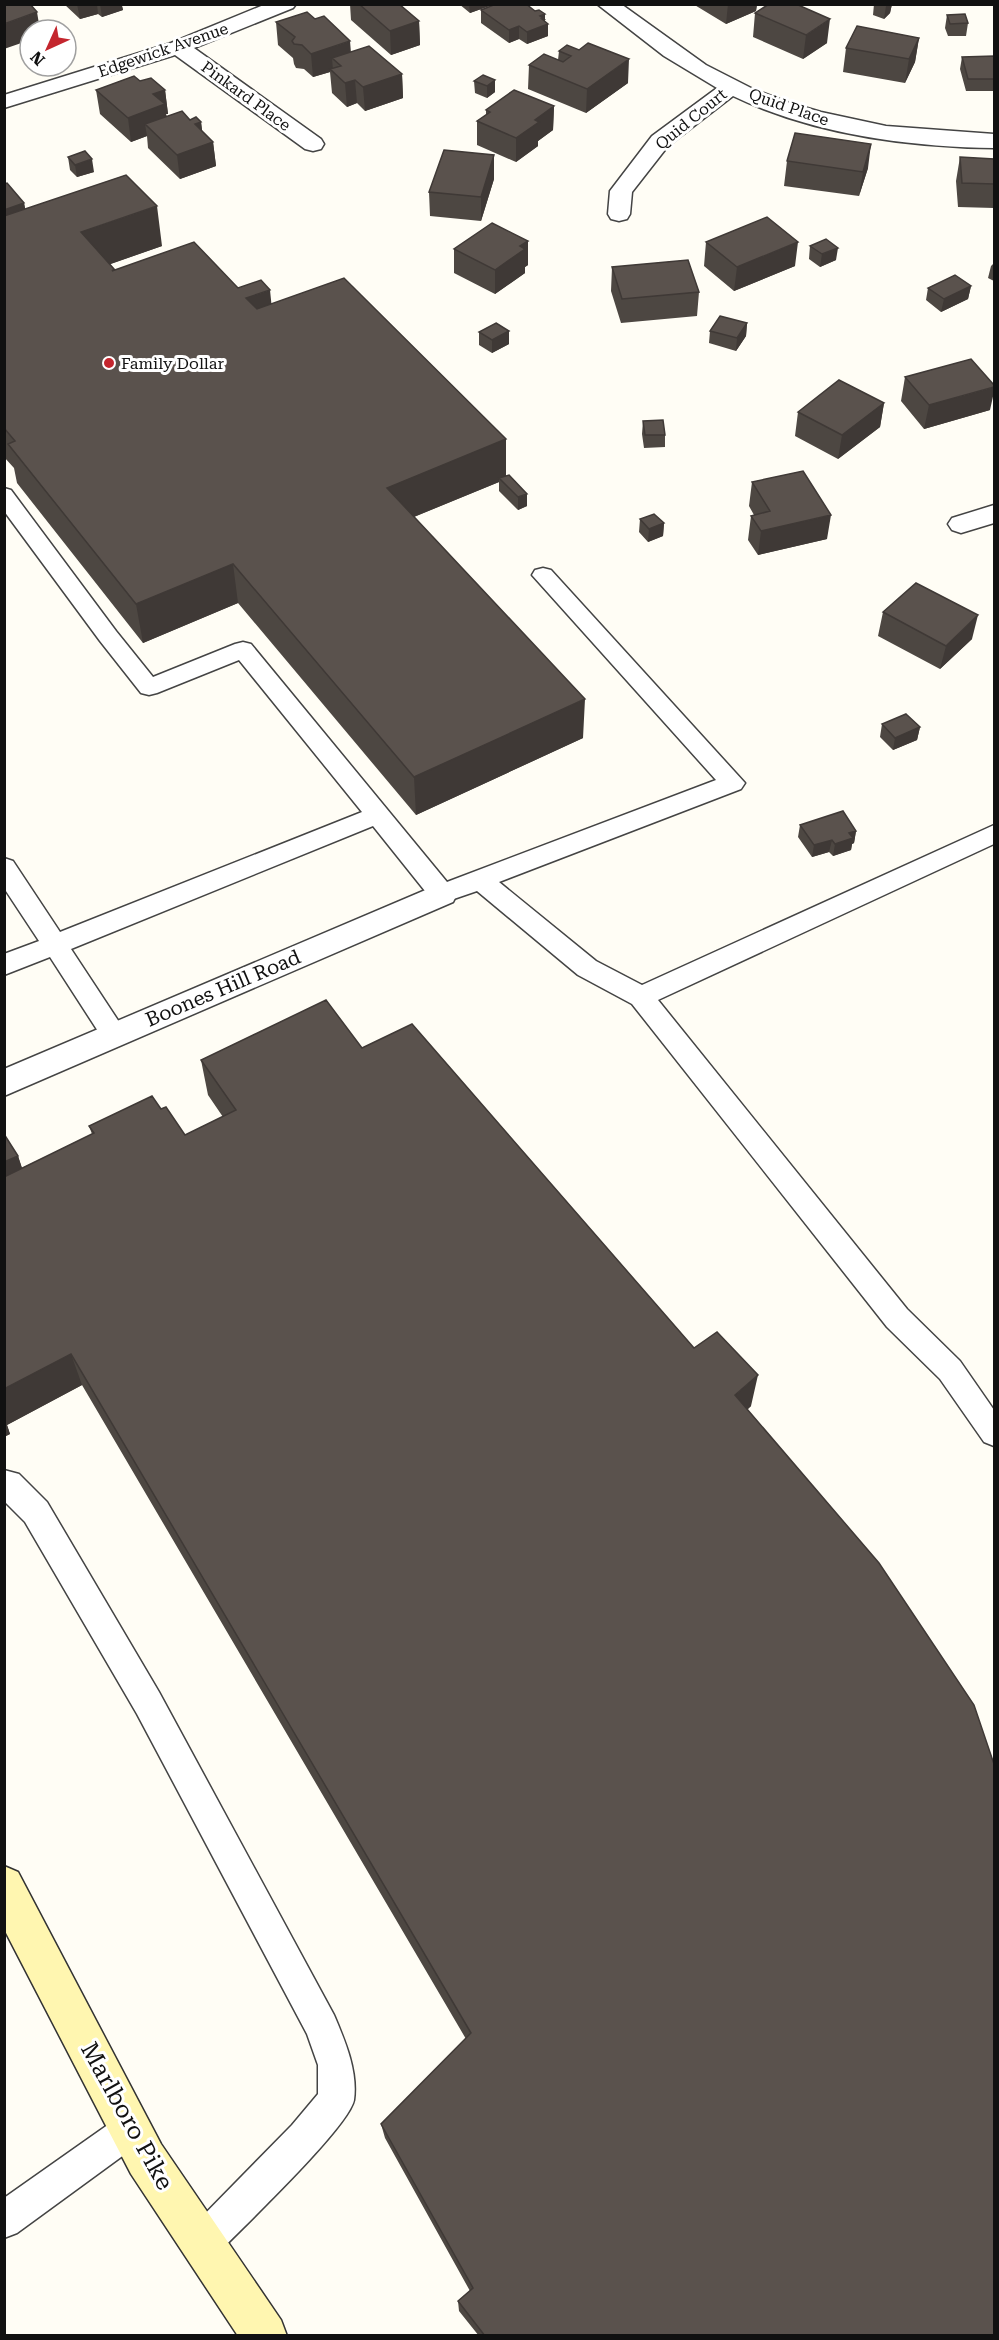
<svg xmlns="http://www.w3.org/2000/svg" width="999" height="2340" font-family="'Roboto Serif',serif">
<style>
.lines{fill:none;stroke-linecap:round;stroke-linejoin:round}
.service-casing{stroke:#444;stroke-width:3}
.minor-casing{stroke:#444;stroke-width:3}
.secondary-casing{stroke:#333;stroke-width:3}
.service{fill:#fff;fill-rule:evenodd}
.minor{fill:#fff;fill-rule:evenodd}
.secondary{fill:#fff6b0;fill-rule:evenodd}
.wall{fill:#4d4742}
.shaded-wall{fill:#3f3936}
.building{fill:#5a524d;stroke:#3f3936;stroke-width:1.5}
.poi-dot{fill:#c4262e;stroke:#fff;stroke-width:2}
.labels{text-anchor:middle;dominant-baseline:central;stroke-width:6;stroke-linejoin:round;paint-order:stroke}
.far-street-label{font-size:16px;fill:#111;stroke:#fff}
.far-poi-label{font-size:16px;fill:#111;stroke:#fff;text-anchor:start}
.street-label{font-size:20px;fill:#111;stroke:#fff}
.near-street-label{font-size:24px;fill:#111;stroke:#fff}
</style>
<rect width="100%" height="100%" fill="#fffdf5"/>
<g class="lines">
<defs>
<path id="service" d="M 4,488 L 11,490 L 116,631 L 153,677 L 235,644 L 243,642 L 251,644 L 447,882 L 716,780 L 532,575 L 535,570 L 543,568 L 551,570 L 745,783 L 741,789 L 499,882 L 596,961 L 642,985 L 994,825 L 994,844 L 658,1000 L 907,1309 L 960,1361 L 994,1410 L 994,1446 L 984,1442 L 940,1379 L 887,1327 L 632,1004 L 578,975 L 477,891 L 442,903 L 433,901 L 373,826 L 71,949 L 123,1028 L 127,1035 L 123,1042 L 114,1045 L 105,1042 L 50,957 L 4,975 L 4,954 L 39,941 L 4,888 L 4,858 L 13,861 L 60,932 L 362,812 L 239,660 L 157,693 L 149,695 L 141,693 L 100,641 L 4,511 Z
M 4,1470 L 19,1474 L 47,1502 L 159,1692 L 334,2015 C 345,2041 358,2071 354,2100 C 349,2127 241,2229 216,2255 L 203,2260 L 190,2255 L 185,2242 L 190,2229 L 292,2125 L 318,2094 L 318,2065 L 307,2034 L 137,1714 L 25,1522 L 4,1501 Z
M 131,2111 L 143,2117 L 149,2129 L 143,2141 L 17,2233 L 4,2238 L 4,2198 L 119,2117 Z"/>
<path id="minor" d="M 266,4 L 296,4 L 293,8 L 194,48 L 321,139 L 324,144 L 321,149 L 313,151 L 305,149 L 175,55 L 4,108 L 4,95 L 171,43 Z
M 597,4 L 621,4 L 706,65 L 753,89 L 787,102 L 821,112 L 886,126 L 994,134 L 994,148 C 908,147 812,134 733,96 L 668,146 L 632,192 L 630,214 L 627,219 L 619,221 L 611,219 L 608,214 L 610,191 L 652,136 L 717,88 L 664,56 Z
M 994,505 L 994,523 L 961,533 L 952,530 L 948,524 L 952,518 Z
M 442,883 L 453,886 L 457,894 L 453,902 L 4,1096 L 4,1069 Z"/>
<path id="secondary" d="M 4,1866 L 18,1872 L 161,2144 L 281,2320 L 287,2336 L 238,2336 L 131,2174 L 4,1929 Z"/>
</defs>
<use href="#service" class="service-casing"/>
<use href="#minor" class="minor-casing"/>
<use href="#secondary" class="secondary-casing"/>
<use href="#service" class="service"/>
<use href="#minor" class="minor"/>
<use href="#secondary" class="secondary"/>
</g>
<path class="wall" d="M 64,4 L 127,4 L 122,6 L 123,10 L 102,17 L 98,14 L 80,19 Z
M 350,4 L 399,4 L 419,21 L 420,45 L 391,55 L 351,20 Z
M 459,4 L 495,4 L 470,13 Z
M 693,4 L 757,4 L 756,11 L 726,24 Z
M 874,4 L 892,4 L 890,13 L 884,19 L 873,15 Z
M 481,10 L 545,21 L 548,36 L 527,44 L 519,39 L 509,43 L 481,23 Z
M 755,13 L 827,43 L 803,59 L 753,37 Z
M 947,15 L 968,23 L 966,36 L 948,36 L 945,28 Z
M 276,22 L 402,74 L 403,98 L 365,111 L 357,103 L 347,107 L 332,93 L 330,72 L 313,77 L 304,69 L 296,68 L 294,64 L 293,58 L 278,45 Z
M 919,38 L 915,62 L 905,83 L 843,72 L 846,48 Z
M 579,50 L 628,83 L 586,113 L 528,89 L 529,65 L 558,60 L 559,51 Z
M 994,56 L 994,91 L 966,91 L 960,69 L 962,57 Z
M 495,80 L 495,92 L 487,98 L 475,93 L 474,81 Z
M 140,81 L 165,90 L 168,114 L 166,114 L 167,117 L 190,120 L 201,122 L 202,131 L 213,142 L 216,166 L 180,179 L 148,148 L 147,136 L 131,142 L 100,114 L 96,90 Z
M 554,106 L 553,130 L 538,141 L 538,146 L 516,162 L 477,145 L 477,121 L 486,115 L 486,110 Z
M 494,155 L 494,179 L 481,221 L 430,216 L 429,192 Z
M 68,157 L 94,172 L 77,177 L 70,170 Z
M 960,157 L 994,159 L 994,208 L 958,207 L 956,181 Z
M 787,161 L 868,168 L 859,196 L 784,186 Z
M 4,184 L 24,203 L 25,209 L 162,246 L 110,264 L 115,270 L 238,288 L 271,304 L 506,439 L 506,476 L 527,506 L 518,510 L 499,491 L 499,482 L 414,517 L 583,738 L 416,815 L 238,603 L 143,643 L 17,483 L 14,468 L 4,457 Z
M 528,241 L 528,265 L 525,267 L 525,273 L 495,294 L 454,273 L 454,249 Z
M 706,242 L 795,266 L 734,291 L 704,266 Z
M 810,246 L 836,260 L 820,267 L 809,259 Z
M 994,263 L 994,281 L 988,278 L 991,266 Z
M 612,267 L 699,292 L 697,316 L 621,323 L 611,291 Z
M 971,286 L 968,299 L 941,312 L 926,300 L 928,288 Z
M 747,323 L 746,336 L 736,351 L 709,343 L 710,331 Z
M 509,331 L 509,344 L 492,353 L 479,345 L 479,332 Z
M 905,377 L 990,410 L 924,429 L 901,401 Z
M 884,403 L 880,427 L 838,459 L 795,436 L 798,412 Z
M 643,421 L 665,435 L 665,447 L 644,448 L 642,434 Z
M 752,482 L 827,539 L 758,555 L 748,540 L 751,516 L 754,515 L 749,506 Z
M 640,519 L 664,523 L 663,536 L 648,542 L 639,532 Z
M 883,612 L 972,639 L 940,669 L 878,636 Z
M 882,724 L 920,727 L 917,740 L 893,750 L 880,737 Z
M 800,825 L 856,831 L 854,843 L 852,844 L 851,850 L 833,856 L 829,852 L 812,857 L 798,837 Z
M 362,1048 L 694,1348 L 751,1406 L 747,1410 L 994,2336 L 479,2336 L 459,2311 L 458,2301 L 470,2291 L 385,2138 L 381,2124 L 466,2039 L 82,1385 L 7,1425 L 10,1434 L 4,1437 L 18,1156 L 22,1168 L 92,1134 L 89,1126 L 161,1109 L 185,1135 L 223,1117 L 208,1095 L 201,1060 Z"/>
<path class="shaded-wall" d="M 77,4 L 97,4 L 98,14 L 80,19 Z
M 100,4 L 127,4 L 122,6 L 123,10 L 102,17 Z
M 469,4 L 495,4 L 470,13 Z
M 728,4 L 757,4 L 756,11 L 726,24 Z
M 888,4 L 892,4 L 890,13 L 884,19 L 886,6 Z
M 37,12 L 40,30 L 30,30 L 30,40 L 4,49 L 4,24 Z
M 545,14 L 545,25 L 548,24 L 548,36 L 527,44 L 527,32 L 540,16 Z
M 830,19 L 827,43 L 803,59 L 806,35 Z
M 419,21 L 420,45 L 391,55 L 390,31 Z
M 519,26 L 519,39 L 509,43 L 509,30 Z
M 919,38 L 915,62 L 905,83 L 909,59 Z
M 350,41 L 352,65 L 341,66 L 332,58 L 333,71 L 330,69 L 330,72 L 313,77 L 311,54 Z
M 629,59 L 628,83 L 586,113 L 587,89 Z
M 402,74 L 403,98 L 365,111 L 363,87 Z
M 355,80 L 357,103 L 347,107 L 345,83 Z
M 495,80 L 495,92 L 487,98 L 487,86 Z
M 165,90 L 168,114 L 166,114 L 168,128 L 145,124 L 147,136 L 131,142 L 128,118 L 153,94 Z
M 554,106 L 553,130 L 538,141 L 538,146 L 516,162 L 516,138 L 535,120 Z
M 201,122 L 204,145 L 213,142 L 216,166 L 180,179 L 177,155 L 195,124 Z
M 871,144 L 868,168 L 859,196 L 863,172 Z
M 494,155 L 494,179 L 481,221 L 481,197 Z
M 92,159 L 94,172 L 77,177 L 75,165 Z
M 24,203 L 29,227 L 4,240 L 4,210 Z
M 157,206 L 162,246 L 88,272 L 81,232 Z
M 528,241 L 528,265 L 525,267 L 525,273 L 495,294 L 495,270 L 520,246 Z
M 798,242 L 795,266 L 734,291 L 737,267 Z
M 838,248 L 836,260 L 820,267 L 822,254 Z
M 971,286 L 968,299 L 941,312 L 944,299 Z
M 270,290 L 274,329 L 246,298 Z
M 747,323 L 746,336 L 736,351 L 737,338 Z
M 509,331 L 509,344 L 492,353 L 492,340 Z
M 994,387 L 994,392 L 990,410 L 924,429 L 929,405 Z
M 884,403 L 880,427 L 838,459 L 842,435 Z
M 506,439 L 506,479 L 499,478 L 499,482 L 389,527 L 387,488 Z
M 527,494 L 527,506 L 518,510 L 518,497 Z
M 831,515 L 827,539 L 758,555 L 761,531 Z
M 664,523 L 663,536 L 648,542 L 649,529 Z
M 233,564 L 238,603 L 143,643 L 136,604 Z
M 978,615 L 972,639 L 940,669 L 946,646 Z
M 585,699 L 583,738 L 416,815 L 414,777 Z
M 920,727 L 917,740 L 893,750 L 895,738 Z
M 856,831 L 854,843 L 852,844 L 851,850 L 833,856 L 835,844 L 849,833 Z
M 832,840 L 829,852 L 812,857 L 814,845 Z
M 18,1156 L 29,1190 L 4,1185 L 4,1162 Z
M 71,1354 L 82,1385 L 7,1425 L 10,1434 L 4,1437 L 4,1389 Z
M 758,1375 L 751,1406 L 729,1426 L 735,1395 Z"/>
<path class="building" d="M 4,4 L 30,4 L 37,12 L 4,24 Z
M 359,4 L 399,4 L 419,21 L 390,31 Z
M 496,4 L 526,4 L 535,11 L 539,10 L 545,14 L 540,16 L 544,19 L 542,19 L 548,24 L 527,32 L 519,26 L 509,30 L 481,10 Z
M 769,4 L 796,4 L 830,19 L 806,35 L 755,13 Z
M 307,12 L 315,19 L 324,16 L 350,41 L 311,54 L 302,45 L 294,44 L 292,41 L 295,37 L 276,22 Z
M 965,14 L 968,23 L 950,24 L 947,15 Z
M 857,26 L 919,38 L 909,59 L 846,48 Z
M 588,43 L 629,59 L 587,89 L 529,65 L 544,54 L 563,62 L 571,56 L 559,51 L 567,45 L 579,50 Z
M 369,46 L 402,74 L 363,87 L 355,80 L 345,83 L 330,69 L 341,66 L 332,58 Z
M 994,56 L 994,79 L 968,79 L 962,57 Z
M 483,75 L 495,80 L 487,86 L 474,81 Z
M 134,76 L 140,81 L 151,78 L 165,90 L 153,94 L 165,104 L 128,118 L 96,90 Z
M 514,90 L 554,106 L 535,120 L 539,122 L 516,138 L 477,121 L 490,112 L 486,110 Z
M 182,111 L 190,120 L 196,117 L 201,122 L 195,124 L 213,142 L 177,155 L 145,124 Z
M 795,133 L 871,144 L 863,172 L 787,161 Z
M 444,150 L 494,155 L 481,197 L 429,192 Z
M 85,151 L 92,159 L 75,165 L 68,157 Z
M 960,157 L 994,159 L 994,184 L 962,183 Z
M 126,175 L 157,206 L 81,232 L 114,269 L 112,271 L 194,242 L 238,288 L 261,280 L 270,290 L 246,298 L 257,309 L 344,278 L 506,439 L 387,488 L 585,699 L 414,777 L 233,564 L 136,604 L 8,444 L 15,441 L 4,428 L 4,216 Z
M 7,183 L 24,203 L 4,210 L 4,184 Z
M 767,217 L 798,242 L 737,267 L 706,242 Z
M 492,223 L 528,241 L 520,246 L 525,249 L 495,270 L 454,249 Z
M 826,239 L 838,248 L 822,254 L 810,246 Z
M 688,260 L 699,292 L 622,299 L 612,267 Z
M 955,275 L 971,286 L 944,299 L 928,288 Z
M 720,316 L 747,323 L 737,338 L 710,331 Z
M 496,323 L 509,331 L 492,340 L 479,332 Z
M 971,359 L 994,385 L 994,387 L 929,405 L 905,377 Z
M 839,380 L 884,403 L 842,435 L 798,412 Z
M 663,420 L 665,435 L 645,435 L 643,421 Z
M 803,471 L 831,515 L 761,531 L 751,516 L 770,511 L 752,482 Z
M 509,475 L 527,494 L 518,497 L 499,478 Z
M 654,514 L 664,523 L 649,529 L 640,519 Z
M 916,583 L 978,615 L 946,646 L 883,612 Z
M 906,714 L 920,727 L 895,738 L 882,724 Z
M 843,811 L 856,831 L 849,833 L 853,838 L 835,844 L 832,840 L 814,845 L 800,825 Z
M 326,1000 L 362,1048 L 412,1024 L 694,1348 L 717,1332 L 758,1375 L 735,1395 L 879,1563 L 974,1705 L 994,1764 L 994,2336 L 485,2336 L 458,2301 L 473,2288 L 381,2124 L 471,2033 L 71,1354 L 4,1389 L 4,1177 L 94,1133 L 89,1126 L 152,1096 L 161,1109 L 166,1107 L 185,1135 L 236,1110 L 201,1060 Z
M 4,1134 L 18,1156 L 4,1162 Z"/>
<circle class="poi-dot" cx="109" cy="363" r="6"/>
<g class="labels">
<g class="far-street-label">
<text transform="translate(163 50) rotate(-19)">Edgewick Avenue</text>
<text transform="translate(246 96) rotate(36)">Pinkard Place</text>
<text transform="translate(789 107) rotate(19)">Quid Place</text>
<text transform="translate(691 119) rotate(-39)">Quid Court</text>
</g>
<g class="far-poi-label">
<text x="121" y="363">Family Dollar</text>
</g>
<g class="street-label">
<text transform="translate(223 988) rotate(-23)">Boones Hill Road</text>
</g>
<g class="near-street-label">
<text transform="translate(127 2116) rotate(61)">Marlboro Pike</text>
</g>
</g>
<rect width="999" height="2340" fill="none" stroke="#111111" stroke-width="12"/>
<g transform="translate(48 48) rotate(225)"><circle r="28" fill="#ffffff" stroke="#a0a0a0" stroke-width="1.5"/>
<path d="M0-4.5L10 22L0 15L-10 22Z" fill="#c4262e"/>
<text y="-9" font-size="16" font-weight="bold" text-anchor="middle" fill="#111111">N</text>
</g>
</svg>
